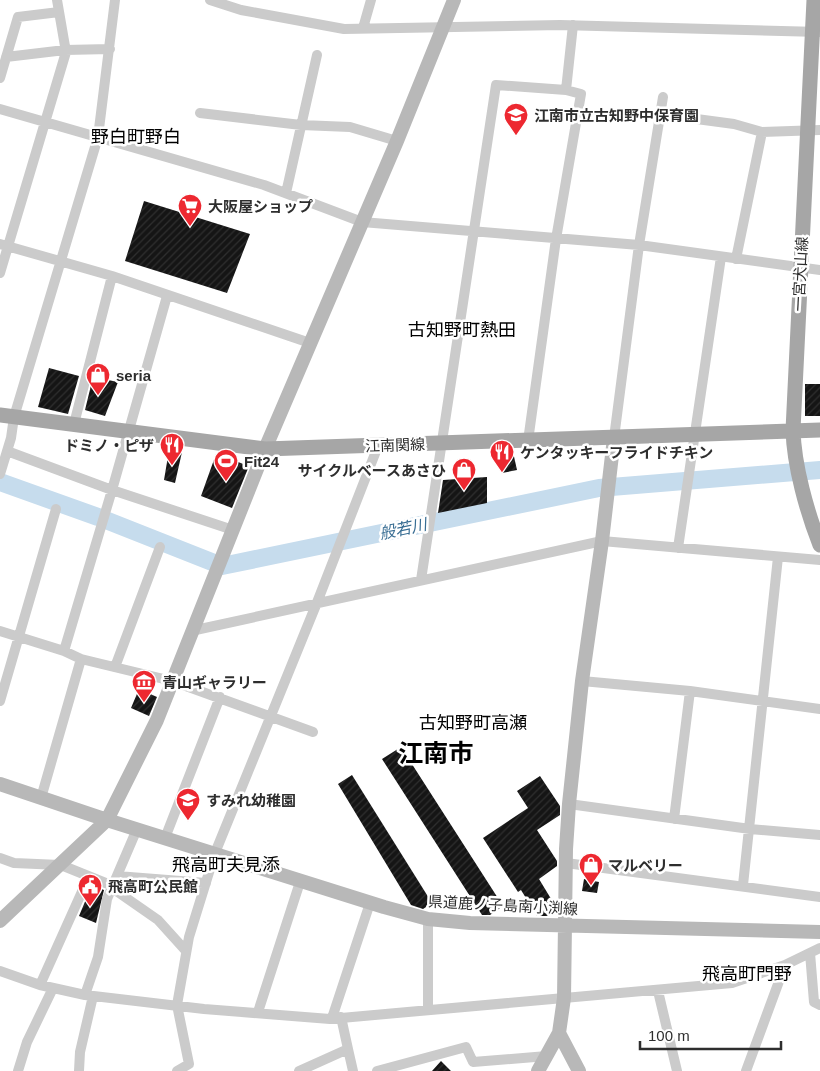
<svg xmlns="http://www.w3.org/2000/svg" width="820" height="1071" font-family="Helvetica,'Noto Sans JP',sans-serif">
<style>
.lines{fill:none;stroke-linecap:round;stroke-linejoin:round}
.river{stroke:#c6dced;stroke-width:18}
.building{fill:url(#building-hatch)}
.street{stroke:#cbcbcb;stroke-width:10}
.secondary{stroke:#b8b8b8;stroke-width:14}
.primary{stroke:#a6a6a6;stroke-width:15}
.labels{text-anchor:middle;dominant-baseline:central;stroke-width:5;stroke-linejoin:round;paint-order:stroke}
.poi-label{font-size:15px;font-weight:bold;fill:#2e2e2e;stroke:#fff;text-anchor:start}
.street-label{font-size:15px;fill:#2e2e2e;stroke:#fff}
.water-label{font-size:16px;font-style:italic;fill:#386d93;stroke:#fff}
.quarter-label{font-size:18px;fill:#000;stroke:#fff}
.town-label{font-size:25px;font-weight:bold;fill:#000;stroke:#fff}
</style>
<defs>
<pattern id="building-hatch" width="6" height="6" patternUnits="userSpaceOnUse" patternTransform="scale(1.25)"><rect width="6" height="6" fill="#151515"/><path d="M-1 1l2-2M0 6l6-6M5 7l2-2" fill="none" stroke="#2f2f2f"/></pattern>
</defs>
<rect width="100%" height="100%" fill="#fff"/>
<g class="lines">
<path class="river" d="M 0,482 L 98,517 L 222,566 L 599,488 L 820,470"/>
</g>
<path class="building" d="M 144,201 L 250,234 L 227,293 L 125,261 Z
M 49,368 L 79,376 L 68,414 L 38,407 Z
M 93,377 L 118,382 L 105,416 L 85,410 Z
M 805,384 L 820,384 L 820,416 L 805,416 Z
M 169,450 L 182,452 L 175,483 L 164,480 Z
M 513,452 L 517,470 L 502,473 L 498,455 Z
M 216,454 L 249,466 L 232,508 L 201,496 Z
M 487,477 L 487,503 L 438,513 L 443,480 Z
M 139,689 L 157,697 L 149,716 L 131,708 Z
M 401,747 L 503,906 L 490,915 L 482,915 L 382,759 Z
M 352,775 L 432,903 L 423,909 L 411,905 L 338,784 Z
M 540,776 L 560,806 L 560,815 L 537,830 L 557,861 L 557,866 L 539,879 L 556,907 L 556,910 L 547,916 L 537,916 L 521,890 L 518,892 L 483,838 L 528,808 L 517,791 Z
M 584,879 L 599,882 L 597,893 L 582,891 Z
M 92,885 L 104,890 L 96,923 L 79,916 Z
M 441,1061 L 451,1071 L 432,1071 Z"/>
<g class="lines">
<path class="street" d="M 210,0 L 241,10 L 344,29 L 560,25 L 820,32
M 363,28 L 371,0
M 6,57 L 65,50 L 110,49
M 0,78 L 18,17 L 59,12
M 0,109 L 264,185 L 362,222 L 639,245 L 820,270
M 200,113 L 301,125 L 350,127 L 397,141
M 659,114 L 734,124 L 762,132 L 736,259
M 762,132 L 820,130
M 286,193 L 317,55
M 0,244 L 112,276 L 310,343
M 0,273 L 66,52 L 57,0
M 74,424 L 112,276
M 614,438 L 639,245 L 663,97
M 528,441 L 556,239 L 581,94 L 566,90 L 573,25
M 7,451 L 112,490 L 233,530
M 0,474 L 11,438 L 14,417 L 98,137 L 115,0
M 678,548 L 721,257
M 421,580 L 496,85 L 566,90
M 0,631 L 64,651 L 81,659 L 172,681 L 313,732
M 191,631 L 602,541 L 820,560
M 64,651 L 112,490 L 167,296
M 115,667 L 160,547
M 582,681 L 690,691 L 820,709
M 0,701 L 56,509
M 41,798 L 81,659
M 569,804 L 750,829 L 820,835
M 674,819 L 690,691
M 165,838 L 220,697
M 0,858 L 14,863 L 60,865
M 566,863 L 820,897
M 61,865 L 113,886
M 117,876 L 206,883
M 743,885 L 778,557
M 112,888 L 158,920 L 186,951
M 810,953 L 814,1002 L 820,1005
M 0,971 L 40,985 L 85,995 L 204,1009 L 330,1019 L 732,983 L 785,965 L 820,948
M 40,985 L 89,876
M 658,991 L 677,1071
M 85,995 L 98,957 L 107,899 L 137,829
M 428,1009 L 428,919
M 258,1012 L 300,882
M 332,1018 L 370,903
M 348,1049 L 353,1071
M 18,1071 L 27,1042 L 53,988
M 79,1071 L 80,1052 L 93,996
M 177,1071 L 189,1064 L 177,1005 L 189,937 L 215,853 L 316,605 L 378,446
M 299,1071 L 348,1049 L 341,1017
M 377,1071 L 466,1047 L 473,1062 L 547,1056
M 746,1071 L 785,965"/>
<path class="secondary" d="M 0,784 L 107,820 L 157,720 L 265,449 L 397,141 L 454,0
M 0,921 L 107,820 L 384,907 L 428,919 L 470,923 L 820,932
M 559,1033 L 579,1071
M 538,1071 L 559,1033 L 564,998 L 566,849 L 569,804 L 582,681 L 602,541 L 614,438"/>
<path class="primary" d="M 814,0 L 793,430 C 794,466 807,512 820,545
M 0,415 L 265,449 L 820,430"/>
</g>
<defs>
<symbol id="school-pin" viewBox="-11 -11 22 30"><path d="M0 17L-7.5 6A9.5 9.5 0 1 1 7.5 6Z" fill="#ed2830" stroke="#fff"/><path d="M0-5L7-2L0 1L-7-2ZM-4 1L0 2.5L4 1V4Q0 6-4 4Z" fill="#fff"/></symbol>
<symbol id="supermarket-pin" viewBox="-11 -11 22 30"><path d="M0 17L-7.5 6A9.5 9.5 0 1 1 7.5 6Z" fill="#ed2830" stroke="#fff"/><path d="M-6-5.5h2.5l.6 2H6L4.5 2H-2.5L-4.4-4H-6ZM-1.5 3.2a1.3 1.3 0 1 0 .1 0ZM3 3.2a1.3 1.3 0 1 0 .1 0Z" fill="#fff"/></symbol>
<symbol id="shop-pin" viewBox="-11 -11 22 30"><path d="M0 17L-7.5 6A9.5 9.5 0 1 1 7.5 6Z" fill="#ed2830" stroke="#fff"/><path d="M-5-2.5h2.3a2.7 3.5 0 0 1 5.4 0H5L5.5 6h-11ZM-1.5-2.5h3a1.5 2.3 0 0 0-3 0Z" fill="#fff"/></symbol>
<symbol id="restaurant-pin" viewBox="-11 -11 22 30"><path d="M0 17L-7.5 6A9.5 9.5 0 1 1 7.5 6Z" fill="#ed2830" stroke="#fff"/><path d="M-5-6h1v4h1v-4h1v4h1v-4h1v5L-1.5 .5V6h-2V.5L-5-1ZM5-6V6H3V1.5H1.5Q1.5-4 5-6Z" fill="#fff"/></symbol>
<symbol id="stadium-pin" viewBox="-11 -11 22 30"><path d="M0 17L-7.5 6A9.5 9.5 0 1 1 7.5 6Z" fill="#ed2830" stroke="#fff"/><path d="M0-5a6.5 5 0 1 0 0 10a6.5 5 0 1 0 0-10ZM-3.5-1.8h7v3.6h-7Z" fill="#fff"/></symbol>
<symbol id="museum-pin" viewBox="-11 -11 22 30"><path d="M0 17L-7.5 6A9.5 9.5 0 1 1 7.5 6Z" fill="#ed2830" stroke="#fff"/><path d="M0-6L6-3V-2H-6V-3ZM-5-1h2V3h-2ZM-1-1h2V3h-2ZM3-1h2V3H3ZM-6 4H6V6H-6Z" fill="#fff"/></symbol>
<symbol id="civic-pin" viewBox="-11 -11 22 30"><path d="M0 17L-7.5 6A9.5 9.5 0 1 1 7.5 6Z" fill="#ed2830" stroke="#fff"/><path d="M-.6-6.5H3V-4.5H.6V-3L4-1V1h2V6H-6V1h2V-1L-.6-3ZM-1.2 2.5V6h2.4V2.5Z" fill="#fff"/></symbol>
</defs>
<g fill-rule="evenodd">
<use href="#school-pin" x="502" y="101" width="28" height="38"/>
<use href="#supermarket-pin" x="176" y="192" width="28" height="38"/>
<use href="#shop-pin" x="84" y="361" width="28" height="38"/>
<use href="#restaurant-pin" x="158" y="431" width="28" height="38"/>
<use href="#restaurant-pin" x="488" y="438" width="28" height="38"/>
<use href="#stadium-pin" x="212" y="447" width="28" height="38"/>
<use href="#shop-pin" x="450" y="456" width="28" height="38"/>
<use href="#museum-pin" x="130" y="668" width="28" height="38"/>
<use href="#school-pin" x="174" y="786" width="28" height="38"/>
<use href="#shop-pin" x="577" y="851" width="28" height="38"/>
<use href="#civic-pin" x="76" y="872" width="28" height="38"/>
</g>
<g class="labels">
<g class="poi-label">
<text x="534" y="115">江南市立古知野中保育園</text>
<text x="208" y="206">大阪屋ショップ</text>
<text x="116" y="375">seria</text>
<text x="154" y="445" text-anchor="end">ドミノ・ピザ</text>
<text x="520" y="452">ケンタッキーフライドチキン</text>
<text x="244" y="461">Fit24</text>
<text x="446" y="470" text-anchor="end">サイクルベースあさひ</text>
<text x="162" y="682">青山ギャラリー</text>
<text x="206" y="800">すみれ幼稚園</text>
<text x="608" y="865">マルベリー</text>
<text x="108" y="886">飛高町公民館</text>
</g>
<g class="street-label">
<text transform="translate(800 274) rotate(-87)">一宮犬山線</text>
<text transform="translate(395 445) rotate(-2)">江南関線</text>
<text transform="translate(503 905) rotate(3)">県道鹿ノ子島南小渕線</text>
</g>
<g class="water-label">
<text transform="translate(403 529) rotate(-12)">般若川</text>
</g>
<g class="quarter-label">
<text x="136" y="137">野白町野白</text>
<text x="462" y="330">古知野町熱田</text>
<text x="473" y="723">古知野町高瀬</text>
<text x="226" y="865">飛高町夫見添</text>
<text x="747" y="974">飛高町門野</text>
</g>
<g class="town-label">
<text x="436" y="753">江南市</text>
</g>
</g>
<path d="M640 1041v8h141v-8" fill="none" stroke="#2e2e2e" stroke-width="2.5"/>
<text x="648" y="1041" font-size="15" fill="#2e2e2e" stroke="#ffffff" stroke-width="4" paint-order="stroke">100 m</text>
</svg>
